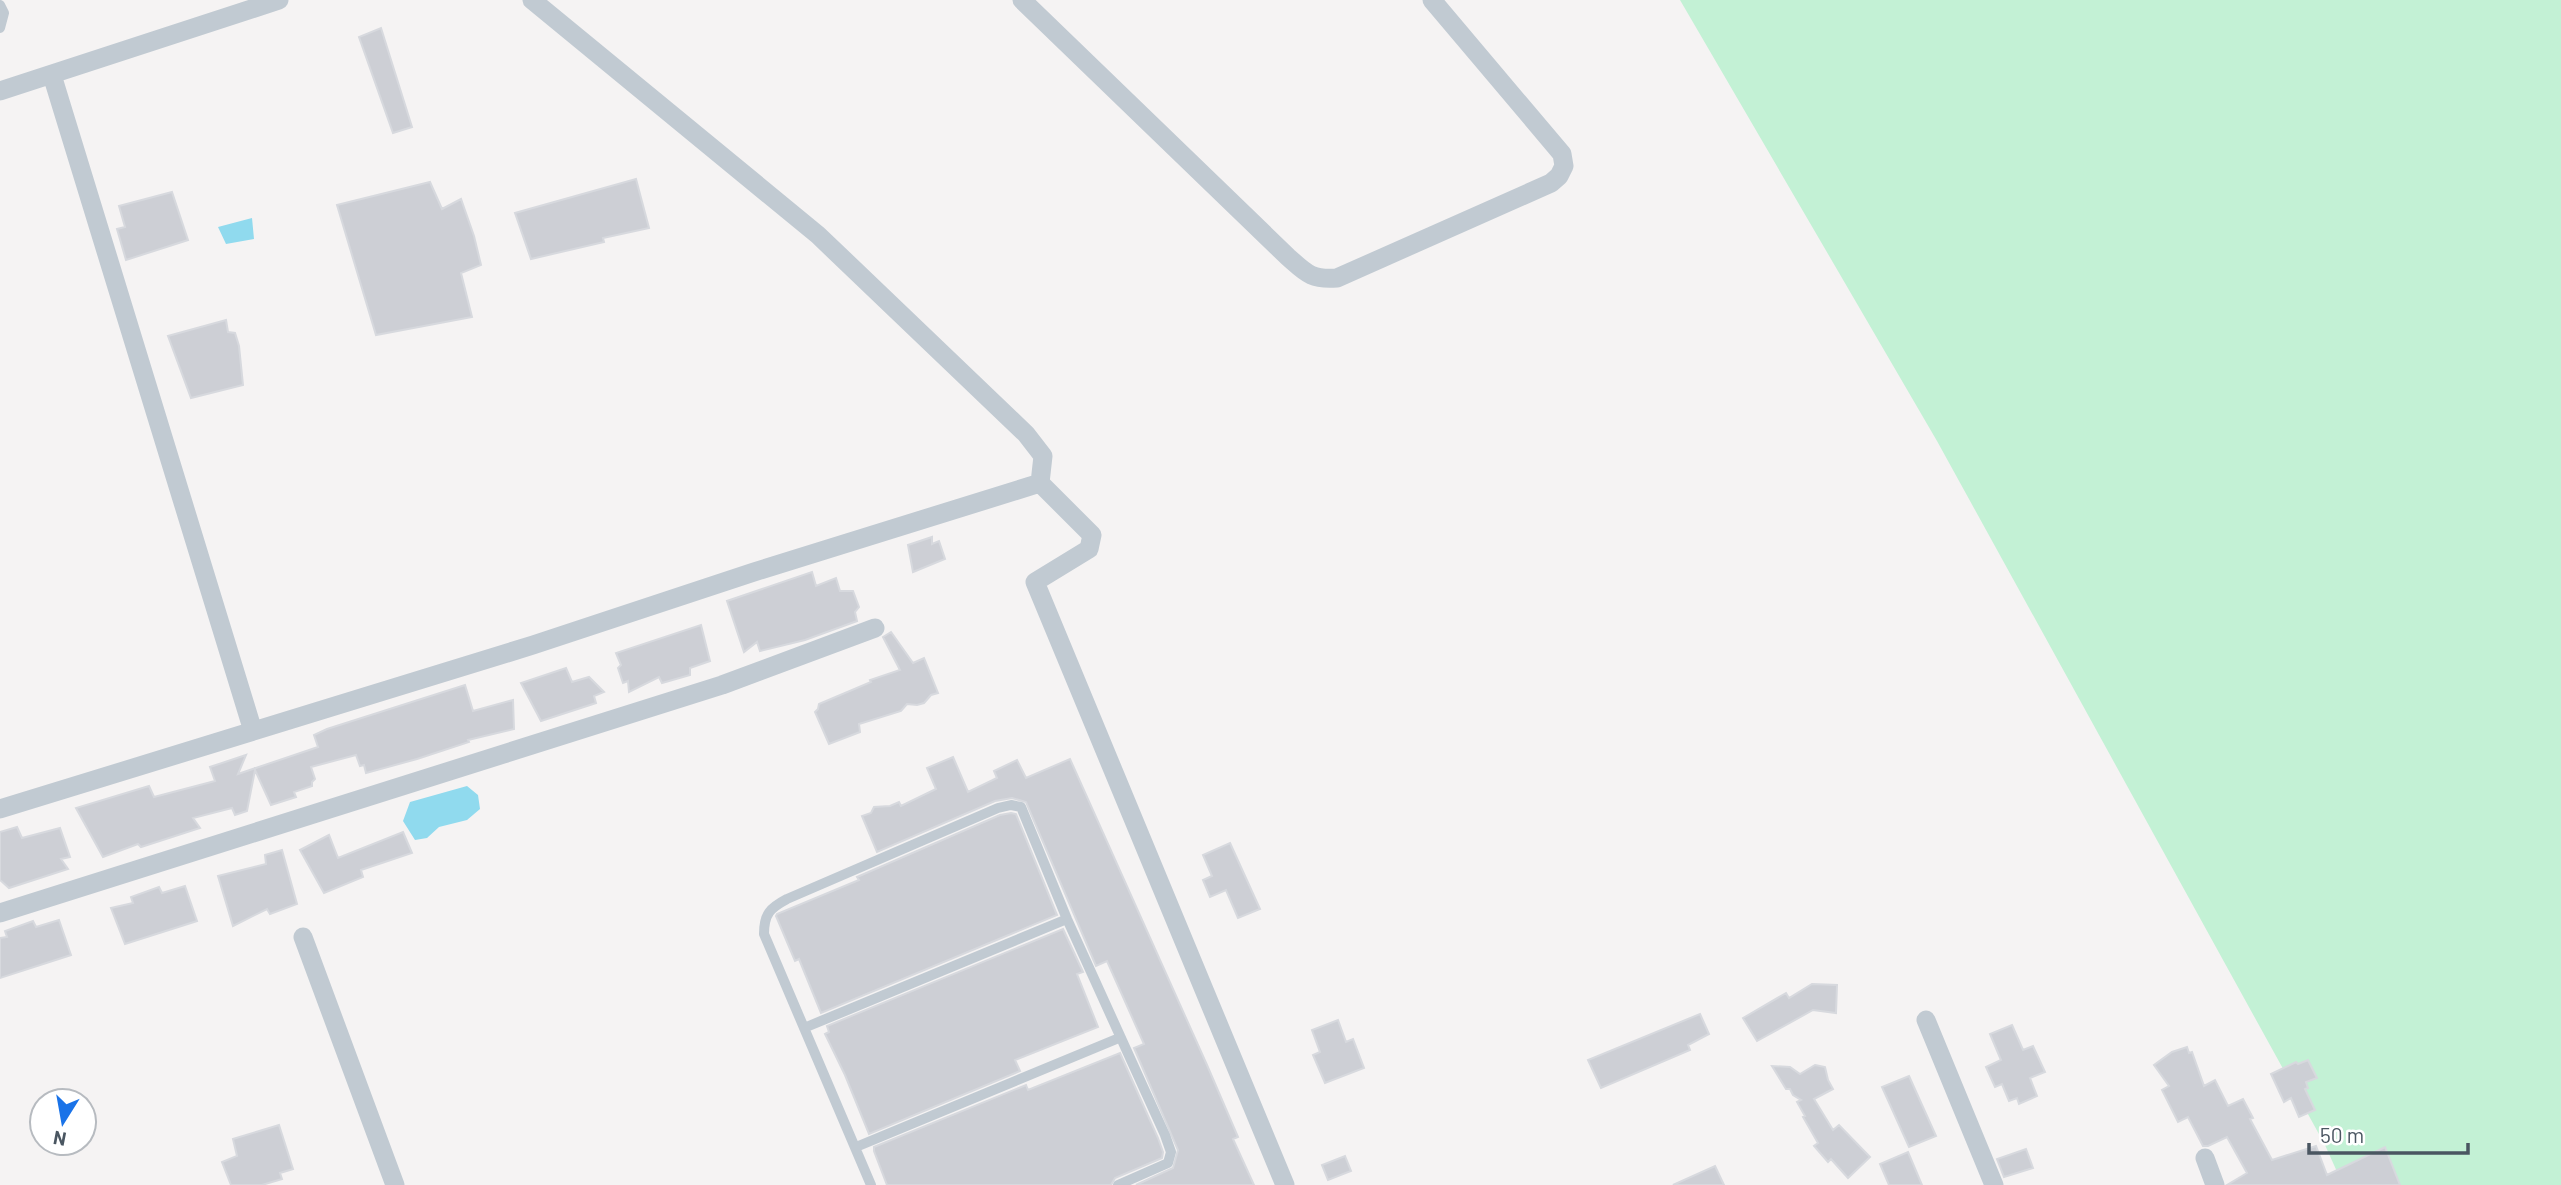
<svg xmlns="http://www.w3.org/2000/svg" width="2561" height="1185" font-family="Barlow,sans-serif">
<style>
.green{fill:#c3f1d5}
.water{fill:#90daee}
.building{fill:#cdcfd5;stroke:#d7d9de;stroke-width:2}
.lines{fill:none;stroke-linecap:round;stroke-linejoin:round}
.lane{stroke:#c1cad2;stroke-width:10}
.street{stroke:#c1cad2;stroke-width:19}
</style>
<rect width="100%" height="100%" fill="#f5f3f3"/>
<path class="green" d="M 1680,0 L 2561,0 L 2561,1185 L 2343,1185 L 2325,1145 L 1937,441 Z"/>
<path class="water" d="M 252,218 L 254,239 L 226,244 L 218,227 Z
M 467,786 L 478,795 L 480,809 L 467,820 L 439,827 L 427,838 L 415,840 L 403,821 L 410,802 Z"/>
<path class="building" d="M 381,28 L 412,127 L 393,133 L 359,37 Z
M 636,179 L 649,228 L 603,238 L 604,242 L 531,259 L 515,213 Z
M 430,182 L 442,209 L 461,199 L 474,236 L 481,265 L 461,273 L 472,317 L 376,335 L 337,205 Z
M 172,192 L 188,240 L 126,260 L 117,229 L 125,227 L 119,206 Z
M 226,320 L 228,332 L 235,333 L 239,346 L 243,385 L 191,398 L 168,336 Z
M 932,537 L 932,544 L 939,541 L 945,559 L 913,572 L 908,545 Z
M 812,572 L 816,586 L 836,578 L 840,591 L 853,591 L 859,607 L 855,612 L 857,621 L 805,640 L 760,651 L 757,642 L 744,652 L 727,601 Z
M 701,625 L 710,661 L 690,668 L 690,675 L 662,683 L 659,677 L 629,692 L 628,681 L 623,683 L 618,668 L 621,665 L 616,653 Z
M 891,632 L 913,663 L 924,658 L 938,693 L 931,695 L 924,703 L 917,705 L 907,704 L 901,711 L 859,724 L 860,732 L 829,744 L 815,712 L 818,709 L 819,704 L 871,682 L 870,680 L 900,670 L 883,637 Z
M 566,668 L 572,682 L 589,677 L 604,692 L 594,696 L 596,703 L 541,721 L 521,683 Z
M 465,685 L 473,711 L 513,700 L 514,729 L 468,740 L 469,742 L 417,759 L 366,773 L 364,765 L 360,766 L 356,755 L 311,767 L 315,779 L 312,782 L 312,786 L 294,792 L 296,797 L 271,805 L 255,770 L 247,811 L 235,815 L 232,808 L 193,818 L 200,828 L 141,847 L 138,844 L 103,857 L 76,808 L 149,786 L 154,797 L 215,781 L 210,767 L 246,755 L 238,774 L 318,747 L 314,735 L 327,729 Z
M 953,757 L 968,792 L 997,778 L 994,771 L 1017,760 L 1026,778 L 1070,759 L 1207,1065 L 1238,1137 L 1233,1139 L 1254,1185 L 1136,1185 L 1173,1168 L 1178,1150 L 1134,1048 L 1144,1044 L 1107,961 L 1096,966 L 1026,802 L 1012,798 L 995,801 L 877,852 L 862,816 L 871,813 L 874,807 L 890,806 L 899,802 L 901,806 L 936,789 L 927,768 Z
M 1011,813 L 1016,814 L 1057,915 L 821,1013 L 799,959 L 795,961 L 776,916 L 777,914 L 859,880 L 857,877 L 1000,815 Z
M 17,827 L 22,838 L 60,828 L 70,857 L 61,859 L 68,869 L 9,888 L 0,880 L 0,832 Z
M 403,832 L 412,853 L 361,870 L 363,877 L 324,893 L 300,850 L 329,835 L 338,858 Z
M 1230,843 L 1260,909 L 1238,918 L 1226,890 L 1210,897 L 1203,880 L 1212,876 L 1203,855 Z
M 282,850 L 297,904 L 270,914 L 267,909 L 233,926 L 218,876 L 266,864 L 265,855 Z
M 185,886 L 197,921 L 125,944 L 111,908 L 133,903 L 131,897 L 159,887 L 162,893 Z
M 59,920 L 71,955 L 0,978 L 0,938 L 7,937 L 5,931 L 33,921 L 36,927 Z
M 1063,929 L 1083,972 L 1077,974 L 1098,1027 L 1015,1060 L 1020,1071 L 869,1134 L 845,1075 L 825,1034 L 829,1032 L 827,1026 Z
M 1812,984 L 1837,985 L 1836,1013 L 1813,1010 L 1757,1041 L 1743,1018 L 1786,993 L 1789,998 Z
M 1700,1014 L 1709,1034 L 1688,1045 L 1690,1050 L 1601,1088 L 1588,1060 Z
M 1338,1020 L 1346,1042 L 1353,1039 L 1364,1068 L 1325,1083 L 1313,1055 L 1320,1052 L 1312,1030 Z
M 2012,1025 L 2023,1050 L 2033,1046 L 2045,1072 L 2030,1078 L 2037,1096 L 2019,1104 L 2017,1098 L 2009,1101 L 2002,1084 L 1995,1087 L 1986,1067 L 2001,1060 L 1990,1034 Z
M 2187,1047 L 2189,1053 L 2192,1052 L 2204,1086 L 2215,1080 L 2228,1106 L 2243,1099 L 2253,1118 L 2250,1119 L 2272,1160 L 2316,1146 L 2327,1175 L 2385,1147 L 2400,1185 L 2227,1185 L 2247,1173 L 2227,1137 L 2208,1146 L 2203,1146 L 2188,1117 L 2178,1122 L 2162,1090 L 2169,1086 L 2154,1065 L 2172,1052 Z
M 1120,1053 L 1158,1138 L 1163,1152 L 1162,1158 L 1115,1178 L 1111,1185 L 887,1185 L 874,1151 L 874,1147 L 1026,1085 L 1028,1090 Z
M 2308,1060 L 2317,1078 L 2306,1082 L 2308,1088 L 2305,1089 L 2315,1110 L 2299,1117 L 2291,1098 L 2284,1102 L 2271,1074 L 2296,1062 L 2298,1064 Z
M 1815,1065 L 1825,1067 L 1828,1080 L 1833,1089 L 1814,1099 L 1833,1130 L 1839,1125 L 1870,1157 L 1848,1178 L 1831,1159 L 1828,1162 L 1814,1146 L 1818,1143 L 1803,1117 L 1805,1116 L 1797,1102 L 1801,1100 L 1793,1095 L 1790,1089 L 1786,1089 L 1772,1066 L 1790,1067 L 1800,1074 Z
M 1909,1076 L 1936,1136 L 1909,1147 L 1882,1087 Z
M 279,1125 L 293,1169 L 280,1173 L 282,1179 L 262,1185 L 231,1185 L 222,1162 L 237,1156 L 233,1139 Z
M 2026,1149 L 2033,1168 L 2004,1177 L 1997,1159 Z
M 1908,1152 L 1922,1185 L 1889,1185 L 1880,1164 Z
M 1345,1156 L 1351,1171 L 1328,1180 L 1322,1165 Z
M 1715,1166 L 1724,1185 L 1673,1185 Z"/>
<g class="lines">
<path class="lane" d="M 0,5 L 4,13 L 0,28
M 804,1028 L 1067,919
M 856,1147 L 1119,1038
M 871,1185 L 764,934 C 764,914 770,908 787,899 L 998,808 L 1011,805 L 1021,807 L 1067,919 L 1165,1135 L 1171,1152 L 1168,1163 L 1118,1185"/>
<path class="street" d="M 532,0 L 818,235 L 1026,434 L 1043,456 L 1040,483 L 1092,535 L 1089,549 L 1035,582 L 1285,1185
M 1022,0 L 1288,257 C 1306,273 1311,280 1337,278 L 1551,183 L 1559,176 L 1564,166 L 1562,154 L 1432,0
M 52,75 L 253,731
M 0,91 L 279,0
M 0,809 L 533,645 L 754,572 L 1040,483
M 0,913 L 722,685 L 875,628
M 303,937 L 395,1185
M 1926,1020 L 1994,1185
M 2205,1158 L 2215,1185"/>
</g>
<g transform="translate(63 1122) rotate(191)"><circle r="33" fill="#ffffff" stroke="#b7bbc0" stroke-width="2"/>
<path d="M0-5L12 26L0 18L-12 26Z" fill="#1a73e8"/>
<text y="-10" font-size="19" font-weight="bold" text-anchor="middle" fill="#4a5661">N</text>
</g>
<path d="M2309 1143v10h159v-10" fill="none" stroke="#4a5661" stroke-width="3.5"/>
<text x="2320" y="1143" font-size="21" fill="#4a5661" stroke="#ffffff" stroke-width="5" paint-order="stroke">50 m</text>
</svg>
